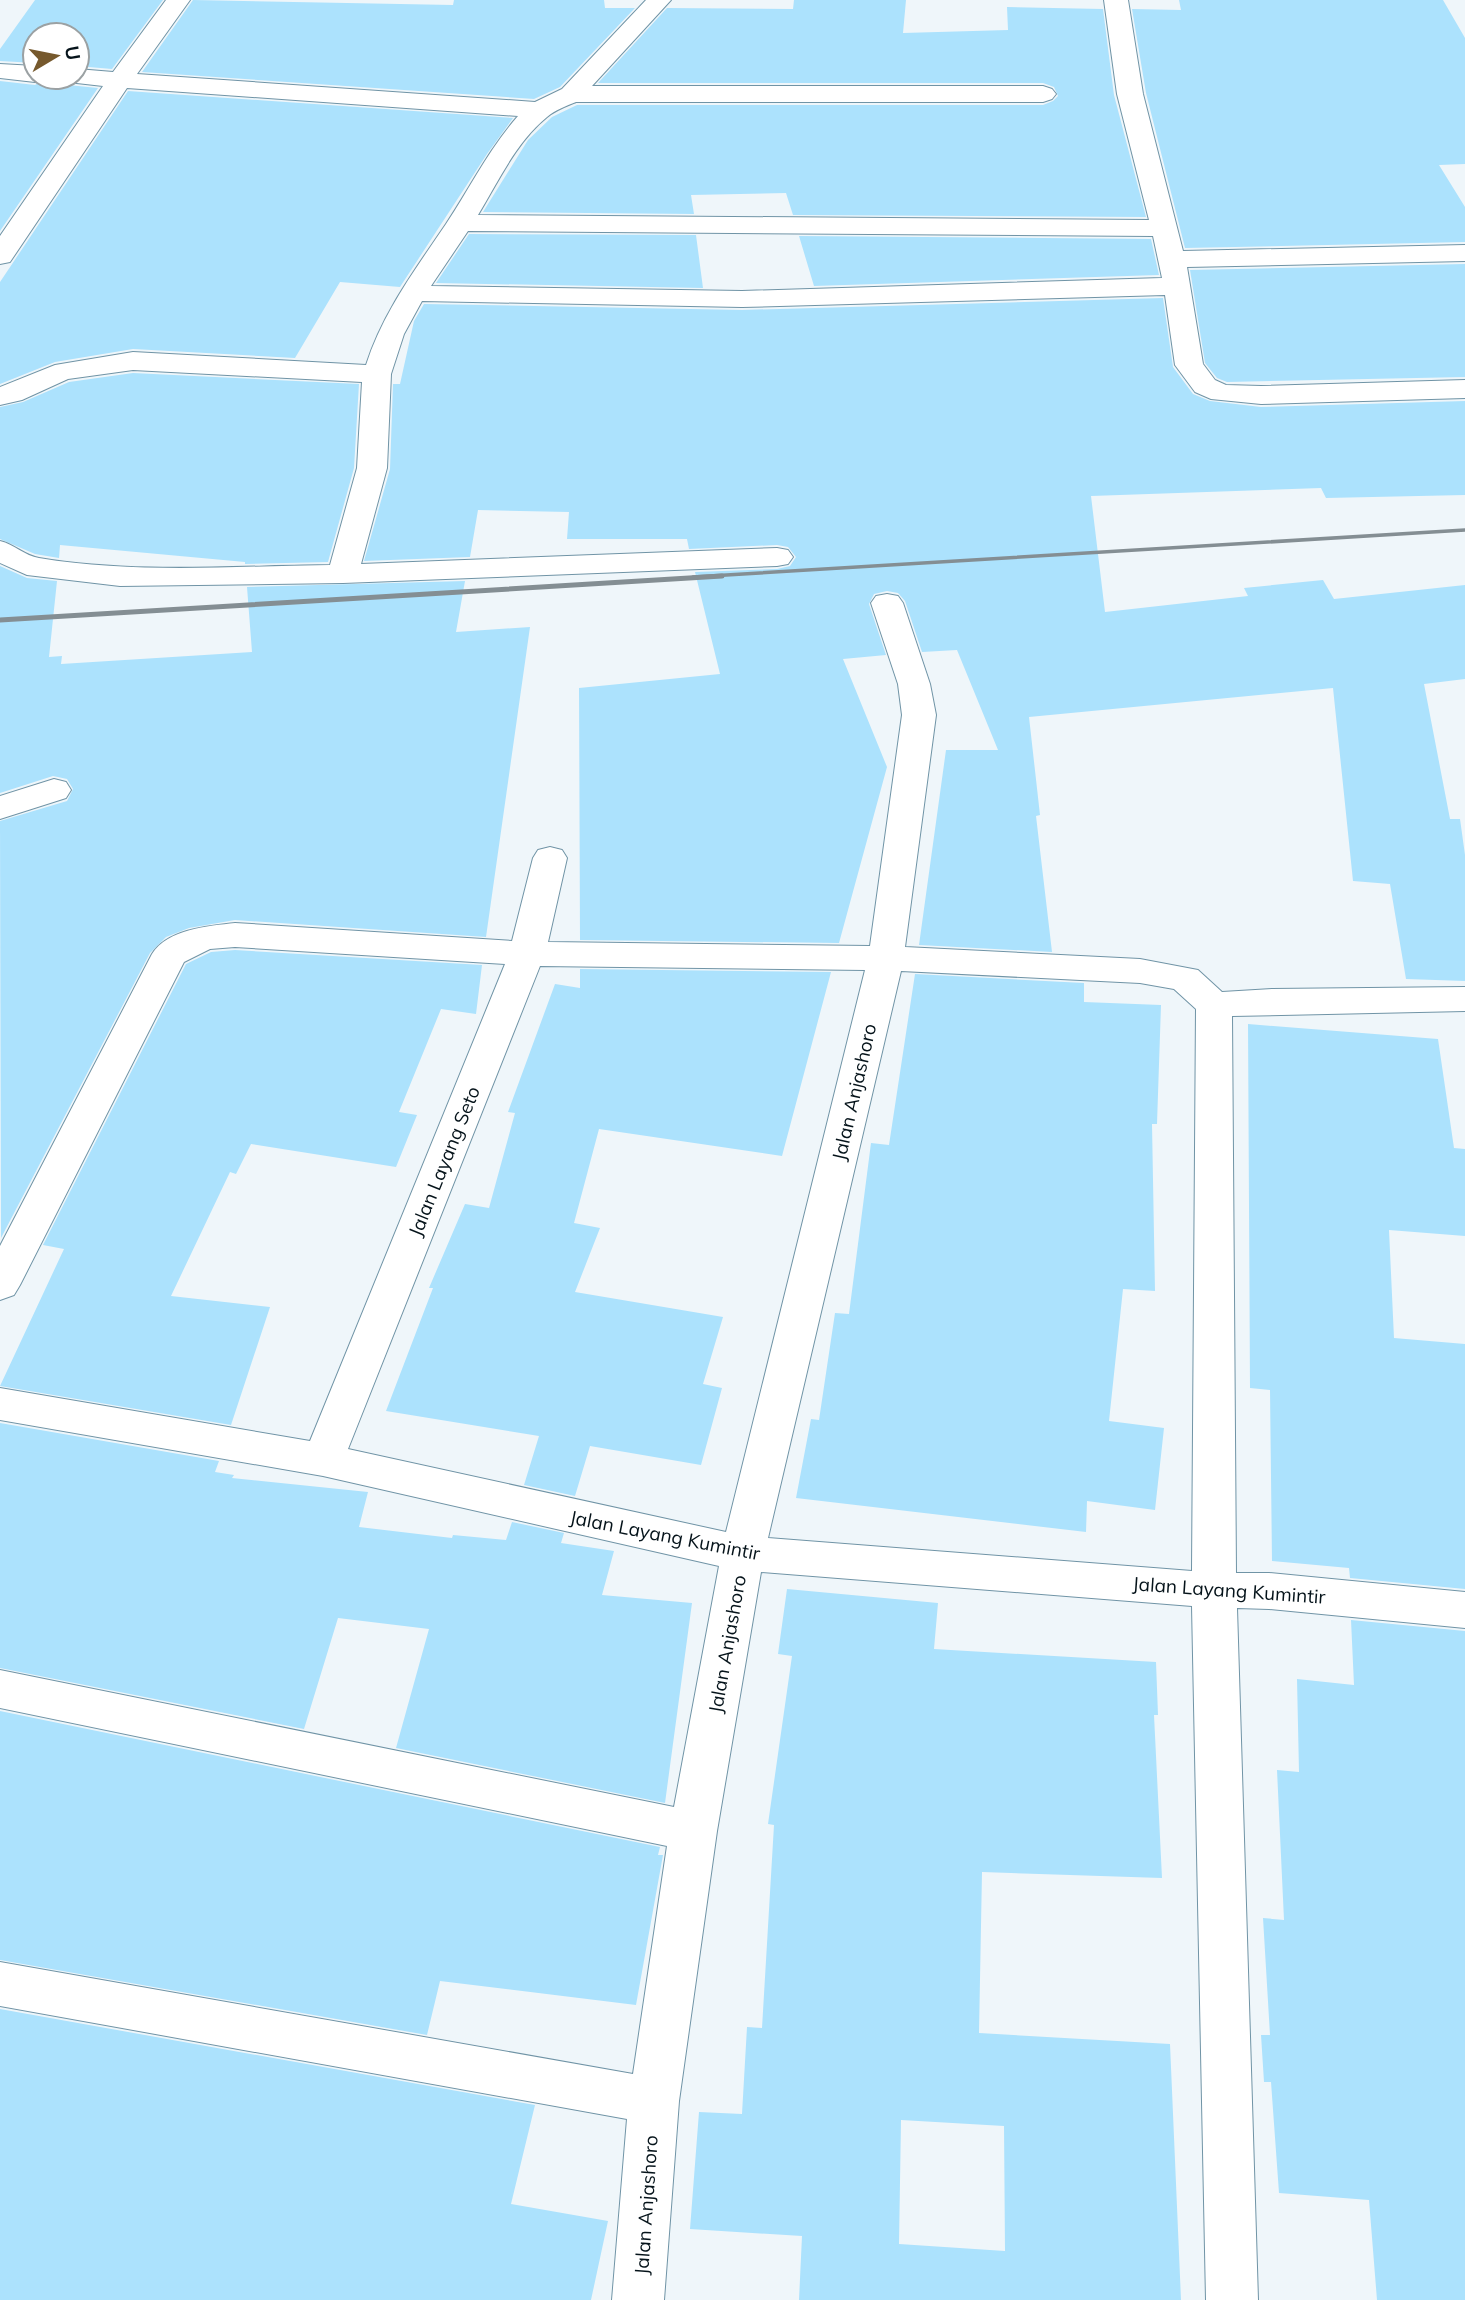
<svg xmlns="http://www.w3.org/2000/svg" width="1465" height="2300" font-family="Mulish,sans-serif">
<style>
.building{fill:#ace2fd;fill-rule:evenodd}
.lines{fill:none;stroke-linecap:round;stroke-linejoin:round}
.minor-casing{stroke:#7094a6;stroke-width:2}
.minor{fill:#fff;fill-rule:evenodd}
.rail-far1{stroke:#848e93;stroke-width:3.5}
.rail{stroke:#848e93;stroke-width:5}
.labels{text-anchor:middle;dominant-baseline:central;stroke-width:5;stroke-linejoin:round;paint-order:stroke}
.street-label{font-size:19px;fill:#05131a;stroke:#fff}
</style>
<rect width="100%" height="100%" fill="#eff6fa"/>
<path class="building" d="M 35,0 L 163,0 L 112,69 L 77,66 L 77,35 L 35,35 L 35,63 L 0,61 L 0,49 Z
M 193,0 L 453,5 L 454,0 L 604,0 L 605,8 L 635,8 L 560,87 L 534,99 L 142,72 Z
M 794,0 L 906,0 L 903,33 L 1008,30 L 1007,7 L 1103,9 L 1114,95 L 1146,217 L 793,215 L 786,193 L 691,195 L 694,214 L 483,212 L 528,140 L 552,117 L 577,105 L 1043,105 L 1053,101 L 1058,96 L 1054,87 L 1043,83 L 598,83 L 667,8 L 793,9 Z
M 1179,0 L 1443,0 L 1465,38 L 1465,164 L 1439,165 L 1465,207 L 1465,242 L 1185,248 L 1146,93 L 1132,9 L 1181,10 Z
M 47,77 L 61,77 L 68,85 L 98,88 L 0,231 L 0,81 L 35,85 Z
M 128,91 L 513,118 L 487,154 L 400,287 L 340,282 L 295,358 L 133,349 L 55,362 L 0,384 L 0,282 Z
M 469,234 L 696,235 L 703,288 L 436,283 Z
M 799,236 L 1151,239 L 1159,275 L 814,286 Z
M 1465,264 L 1465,377 L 1227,382 L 1217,378 L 1205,363 L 1190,270 Z
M 1163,298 L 1173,367 L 1193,394 L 1210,401 L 1261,407 L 1465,401 L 1465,495 L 1326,498 L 1321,488 L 1091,496 L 1105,612 L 1248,596 L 1244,588 L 1323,580 L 1334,599 L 1465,585 L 1465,679 L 1424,684 L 1450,819 L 1460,819 L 1465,855 L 1465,981 L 1406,979 L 1390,884 L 1353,881 L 1333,688 L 1029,717 L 1040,815 L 1036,816 L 1052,952 L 919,945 L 946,750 L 998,750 L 957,650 L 922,652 L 905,601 L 898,593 L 887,591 L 874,594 L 869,604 L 886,655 L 843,659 L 887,767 L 839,943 L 580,940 L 579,688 L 720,674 L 695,572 L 777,569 L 790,566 L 796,557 L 788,547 L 777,545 L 689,549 L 687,539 L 567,539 L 569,512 L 478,510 L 470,557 L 364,561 L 390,469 L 393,384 L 400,384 L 414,321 L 424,304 L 742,310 Z
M 133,373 L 359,384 L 354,468 L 328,562 L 245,564 L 245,562 L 60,545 L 59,558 L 35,554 L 0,539 L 0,407 L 23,402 L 69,382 Z
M 0,566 L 27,578 L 57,581 L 49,657 L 62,656 L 61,664 L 252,652 L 247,587 L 465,581 L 456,632 L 530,627 L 486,937 L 235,920 L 189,928 L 166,937 L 150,953 L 1,1238 L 0,821 L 67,801 L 73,789 L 67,779 L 53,776 L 0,793 Z
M 235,950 L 482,965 L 476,1014 L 441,1009 L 399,1112 L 417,1115 L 396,1167 L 251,1144 L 236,1174 L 230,1172 L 171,1296 L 270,1307 L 231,1425 L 0,1386 L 64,1249 L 43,1245 L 186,964 L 211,952 Z
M 580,969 L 831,972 L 782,1156 L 599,1129 L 574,1223 L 600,1228 L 575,1292 L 723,1317 L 703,1384 L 722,1388 L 701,1465 L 590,1446 L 575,1496 L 524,1485 L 539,1436 L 386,1411 L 433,1288 L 429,1288 L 465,1204 L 489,1208 L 515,1113 L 508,1112 L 555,984 L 580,988 Z
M 915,974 L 1084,983 L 1084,1002 L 1161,1005 L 1157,1124 L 1152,1124 L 1155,1291 L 1123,1289 L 1109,1421 L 1164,1428 L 1155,1510 L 1087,1501 L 1086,1532 L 796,1498 L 811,1419 L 819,1420 L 835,1313 L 849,1314 L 871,1143 L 889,1145 Z
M 1248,1024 L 1438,1039 L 1454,1148 L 1465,1149 L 1465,1236 L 1389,1230 L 1394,1338 L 1465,1344 L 1465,1589 L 1350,1578 L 1349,1568 L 1272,1561 L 1270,1390 L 1250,1388 Z
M 0,1423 L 219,1461 L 215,1472 L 234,1475 L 232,1478 L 368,1492 L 359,1527 L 452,1538 L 453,1535 L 506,1540 L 512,1522 L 564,1533 L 561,1543 L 614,1551 L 602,1595 L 692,1603 L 665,1803 L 396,1748 L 429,1629 L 338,1618 L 304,1729 L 0,1668 Z
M 787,1589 L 938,1603 L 934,1649 L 1156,1662 L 1158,1715 L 1154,1715 L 1162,1878 L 982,1872 L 979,2033 L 1170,2044 L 1181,2300 L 799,2300 L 802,2236 L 690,2229 L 699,2112 L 742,2114 L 747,2027 L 762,2028 L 774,1825 L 768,1824 L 792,1656 L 778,1654 ZM 901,2120 L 1004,2126 L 1005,2251 L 899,2244 Z
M 1351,1620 L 1465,1631 L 1465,2300 L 1377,2300 L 1369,2200 L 1279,2193 L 1271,2082 L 1264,2082 L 1261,2035 L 1270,2035 L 1263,1918 L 1284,1920 L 1277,1770 L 1299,1772 L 1297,1679 L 1354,1685 Z
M 0,1711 L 660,1847 L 658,1855 L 663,1855 L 636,2005 L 440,1981 L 427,2035 L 0,1960 Z
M 0,2009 L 535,2105 L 511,2204 L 608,2221 L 591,2300 L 0,2300 Z"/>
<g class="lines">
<defs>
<path id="minor" d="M 166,0 L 190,0 L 137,74 L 535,102 L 562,89 L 646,0 L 671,0 L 592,86 L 1043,86 L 1052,89 L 1056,94 L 1052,99 L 1043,102 L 576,102 C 566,106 555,110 547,117 C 516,142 498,182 478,215 L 1149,220 L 1117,94 L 1104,0 L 1128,0 L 1143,94 L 1183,251 L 1465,245 L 1465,261 L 1187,267 L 1203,364 L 1215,380 L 1226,385 L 1261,386 L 1465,380 L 1465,398 L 1261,404 L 1211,399 L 1195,392 L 1175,365 L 1165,295 L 742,307 L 422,301 L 404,334 L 391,374 L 387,468 L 361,564 L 777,548 L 788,550 L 793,557 L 788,564 L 777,566 L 343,583 L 120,586 L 27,575 L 0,563 L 0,541 C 14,544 25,556 39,558 C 135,574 233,566 330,565 L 357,468 L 362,382 L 133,370 L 68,379 L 22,400 L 0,405 L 0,387 L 55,365 L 133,352 L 366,365 C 383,312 415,270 446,224 C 470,188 489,149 518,116 L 127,88 L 10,262 L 0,264 L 0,236 L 103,86 L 68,82 L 64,77 L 77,77 L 77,69 L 113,72 ZM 468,231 L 1153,236 L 1162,278 L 742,291 L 431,286 Z
M 0,64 L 35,66 L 35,77 L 45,77 L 35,82 L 0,78 Z
M 887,594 L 898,596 L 903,603 L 930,684 L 936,715 L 905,947 L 1140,959 L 1198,970 L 1222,992 L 1272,989 L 1465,987 L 1465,1011 L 1232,1016 L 1236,1573 L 1269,1573 L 1465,1592 L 1465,1628 L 1269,1609 L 1237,1608 L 1258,2300 L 1206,2300 L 1192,1606 L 761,1572 L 717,1831 L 679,2101 L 664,2300 L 612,2300 L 627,2119 L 0,2006 L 0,1962 L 633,2074 L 667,1846 L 0,1708 L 0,1670 L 674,1807 L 719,1566 L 323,1476 L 0,1420 L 0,1388 L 310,1441 L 505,964 L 235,947 L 210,949 L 184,962 L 20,1285 L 14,1295 L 0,1300 L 0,1246 L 152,954 C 168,929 208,926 235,923 L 512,941 L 533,858 L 538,850 L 550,847 L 562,850 L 567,858 L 548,942 L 870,946 L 902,715 L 898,684 L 871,603 L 876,596 ZM 540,966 L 865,970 L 726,1532 L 348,1449 ZM 901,971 L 1140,983 L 1174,989 L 1196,1009 L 1192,1571 L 768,1538 Z
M 54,779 L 66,782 L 71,790 L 66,798 L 0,819 L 0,796 Z"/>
</defs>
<use href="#minor" class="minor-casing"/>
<use href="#minor" class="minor"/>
<path class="rail-far1" d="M 693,577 L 1465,530"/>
<path class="rail" d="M 0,620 L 722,576"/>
</g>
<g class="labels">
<g class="street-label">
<text transform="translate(854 1092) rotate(-77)">Jalan Anjashoro</text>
<text transform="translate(444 1161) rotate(-68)">Jalan Layang Seto</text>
<text transform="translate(665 1535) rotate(11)">Jalan Layang Kumintir</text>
<text transform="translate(1229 1590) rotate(4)">Jalan Layang Kumintir</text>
<text transform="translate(727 1644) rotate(-80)">Jalan Anjashoro</text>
<text transform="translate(646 2205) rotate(-86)">Jalan Anjashoro</text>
</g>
</g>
<g transform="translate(56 56) rotate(80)"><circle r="33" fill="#ffffff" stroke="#9ba1a3" stroke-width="2"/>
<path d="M0-5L12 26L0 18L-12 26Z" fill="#76592d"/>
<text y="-10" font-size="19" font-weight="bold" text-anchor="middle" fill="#05131a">U</text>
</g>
</svg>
